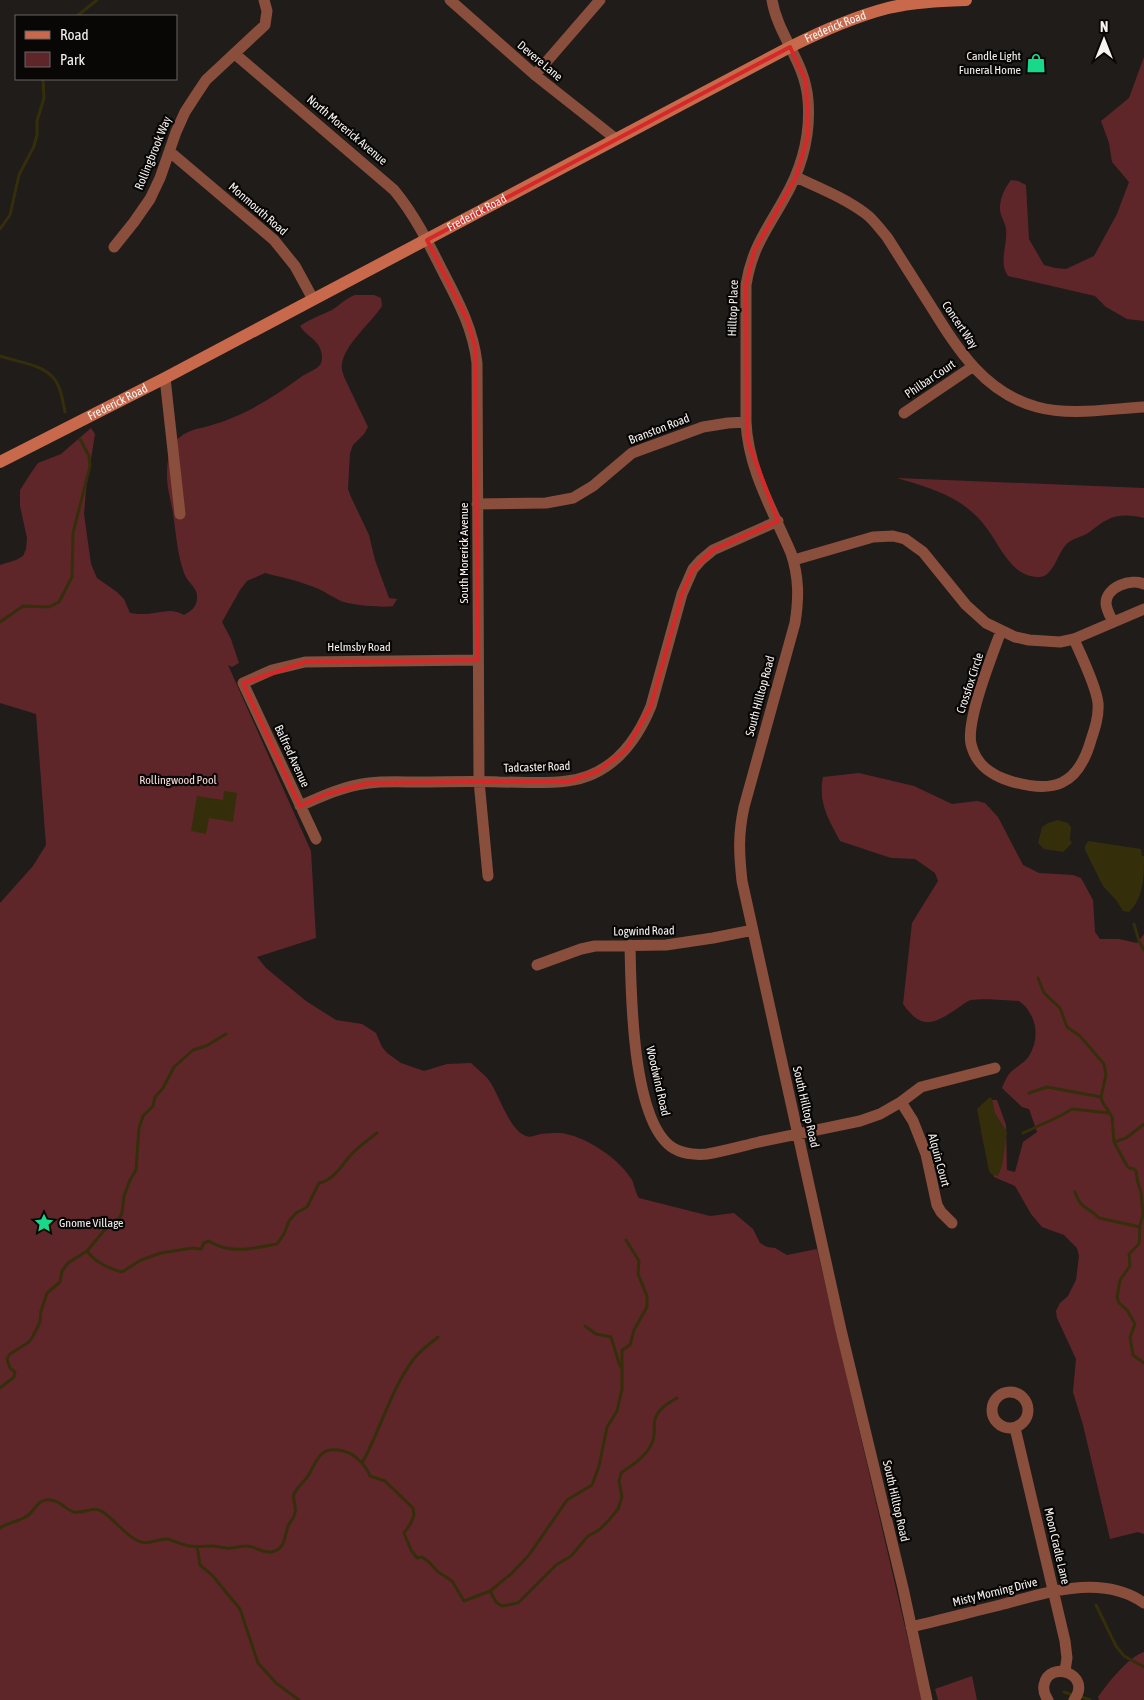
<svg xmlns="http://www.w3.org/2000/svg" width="1144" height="1700" font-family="'Asap Condensed',sans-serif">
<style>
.green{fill:#5f262a}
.water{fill:#352e0b}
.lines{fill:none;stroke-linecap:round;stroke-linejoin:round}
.stream{stroke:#352e0b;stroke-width:3}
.minor{stroke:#894e3c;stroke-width:11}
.secondary{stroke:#c8694b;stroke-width:12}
.marked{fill:none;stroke:#d62828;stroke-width:4;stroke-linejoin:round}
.labels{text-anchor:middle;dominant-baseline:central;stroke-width:4.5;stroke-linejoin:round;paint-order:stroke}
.street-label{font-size:12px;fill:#f6f3f1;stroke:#080706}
.poi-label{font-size:12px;fill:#f6f3f1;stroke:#080706;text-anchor:end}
.park-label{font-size:12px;fill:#f9dcdc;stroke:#080706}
</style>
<rect width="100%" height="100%" fill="#201c19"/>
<path class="green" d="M 1144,57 L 1144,321 L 1127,319 L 1106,307 L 1095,296 L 1008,276 C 998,262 1008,245 1006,229 C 1005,221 999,215 1000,206 C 1001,196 1005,188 1011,180 L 1018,181 L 1026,185 L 1029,239 L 1044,265 L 1055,268 L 1066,269 L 1094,256 L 1117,214 L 1129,182 L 1112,162 L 1109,143 L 1101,121 L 1129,98 Z
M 355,295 L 374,295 L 381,298 L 382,306 C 372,322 344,345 342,364 C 341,369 343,374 345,379 L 368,427 L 364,434 L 353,445 L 350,453 L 348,489 L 351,497 L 369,535 L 375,560 L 389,598 L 397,599 L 393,606 C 383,608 347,605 339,600 C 329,595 321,589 311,586 C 296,580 280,577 265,573 L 247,581 L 240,590 L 222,622 L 231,639 L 239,663 L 232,667 L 228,665 L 311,851 L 316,938 L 257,957 L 266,968 L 306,1001 L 336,1020 L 362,1024 L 376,1033 L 382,1047 L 387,1053 L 401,1063 L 424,1071 L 447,1064 L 471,1063 C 476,1068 483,1073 488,1079 C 499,1093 508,1129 526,1136 C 532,1138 535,1135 541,1134 C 547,1133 554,1133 560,1133 C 583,1135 617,1157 630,1177 C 635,1183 634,1191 639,1198 L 710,1216 L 734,1213 L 753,1229 L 760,1243 L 767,1247 L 775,1248 L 787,1255 L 817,1249 L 922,1700 L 0,1700 L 0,903 L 33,866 L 46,845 L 36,714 L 0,703 L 0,565 L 16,560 L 23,556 L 26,549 L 27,538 L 20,506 L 20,490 L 33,470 L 38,463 L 61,454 L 91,428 L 95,434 L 86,490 L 84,514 L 91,564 L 97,578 L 117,592 L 124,599 L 130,613 C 136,614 141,614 147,614 C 160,613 172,607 184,615 C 191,611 197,607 197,598 C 198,587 188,584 184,573 C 177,553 176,533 173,513 C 171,501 167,488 167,476 C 167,466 168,451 174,443 C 187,428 198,430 215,424 C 223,422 231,418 239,415 C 261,405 282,391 301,377 C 312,369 326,369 321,351 C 318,339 306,336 300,326 C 310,319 321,315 332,310 C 340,305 346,298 355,295 Z
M 897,478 L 1144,488 L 1144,518 C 1132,515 1118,514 1107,520 C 1100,523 1094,529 1088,533 C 1080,538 1071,538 1065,546 C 1057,555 1053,577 1039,577 C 1013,578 1001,548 988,530 C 965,497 933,489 897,478 Z
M 859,773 L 914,786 L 952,804 L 977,801 L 985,803 L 998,817 L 1023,865 L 1039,873 L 1073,875 L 1081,878 L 1093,900 L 1095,932 L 1100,939 L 1119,939 L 1137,943 L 1144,934 L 1144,1534 L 1138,1532 L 1110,1539 L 1083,1425 L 1073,1392 L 1076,1359 L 1057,1318 L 1056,1311 L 1060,1303 L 1068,1296 L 1076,1280 L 1079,1256 L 1077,1248 L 1064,1235 L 1042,1227 L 1031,1214 L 1015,1186 L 994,1177 C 986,1151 978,1133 981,1105 L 988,1100 L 997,1100 L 1006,1125 L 1007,1170 L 1015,1172 L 1023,1142 L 1037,1132 L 1029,1109 L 1022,1107 L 1002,1088 C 1004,1083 1006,1078 1009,1074 C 1015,1067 1025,1063 1029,1056 C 1041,1037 1036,1013 1019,1001 C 1006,1000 983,998 971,1000 C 967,1001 962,1005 958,1008 C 934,1024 922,1031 903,1004 L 912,923 L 938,881 L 935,873 L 915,859 L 891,858 L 840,841 C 828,818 818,803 823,777 Z
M 1144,1652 L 1144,1700 L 1099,1700 L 1098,1697 C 1109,1682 1127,1658 1144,1652 Z
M 972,1676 L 977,1700 L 938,1700 L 935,1689 Z"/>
<path class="water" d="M 224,791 L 237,793 L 233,822 L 209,818 L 206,834 L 191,831 L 197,796 L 223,800 Z
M 1058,820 L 1068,823 L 1071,827 L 1070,840 L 1072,843 L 1063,852 L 1044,849 L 1038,843 L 1042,827 L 1048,823 Z
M 1088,841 L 1141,849 L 1142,856 L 1144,856 C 1144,875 1144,898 1129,912 L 1123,911 L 1116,900 L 1103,886 L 1085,850 L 1085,846 Z
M 990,1097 L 992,1099 L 995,1113 L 1007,1132 L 1002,1166 L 998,1176 L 991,1174 L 989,1171 L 977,1109 Z"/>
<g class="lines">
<path class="stream" d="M 77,16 L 97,0
M 0,229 L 10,215 L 19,175 L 34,146 L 37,135 L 37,121 L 44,98 L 43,79
M 0,356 C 19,363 49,364 58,385 C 62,393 63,403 65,412
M 0,622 L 23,606 L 49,607 L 59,602 L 72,577 L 73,533 L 90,466 L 89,456 L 80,439
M 1134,924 L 1139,941 L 1144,950
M 1038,978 L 1044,993 L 1060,1008 L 1067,1027 L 1080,1036 L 1104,1064 L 1106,1075 L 1101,1097 L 1102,1101 L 1112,1117 L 1114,1142 L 1127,1166 L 1129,1168 L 1134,1169 L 1136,1171 L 1138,1183 L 1141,1192 L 1143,1215 L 1140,1225 L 1139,1244 L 1129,1254 L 1130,1266 L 1120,1280 L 1117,1297 L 1119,1303 L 1127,1310 L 1135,1324 L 1130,1337 L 1133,1355 L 1144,1363
M 1029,1093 L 1047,1087 L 1101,1097
M 1023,1133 L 1060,1116 L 1072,1109 L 1109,1113
M 1114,1142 L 1126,1138 L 1144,1124
M 1075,1192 C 1082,1212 1088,1205 1099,1218 L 1140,1227
M 87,1251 C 96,1263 108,1268 122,1272 L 141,1260 L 161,1253 L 192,1248 L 201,1249 L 204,1243 L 209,1241 C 230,1255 254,1248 277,1244 L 284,1234 L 289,1221 L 296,1213 L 307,1207 L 319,1183 C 333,1180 340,1168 349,1157 C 356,1148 368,1140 377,1133
M 585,1326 L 596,1334 L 611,1337 L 619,1363 L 621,1367
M 0,1388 L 14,1377 L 15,1372 L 10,1368 L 7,1359 L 10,1354 L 29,1342 L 33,1336 L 40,1322 L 41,1311 L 47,1293 L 60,1282 L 62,1271 L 68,1263 L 87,1251 L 108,1226 L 118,1221 L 122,1213 L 124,1196 L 130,1180 L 136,1170 L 139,1128 L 143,1116 L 153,1106 L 155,1097 L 163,1088 L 174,1067 L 193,1050 L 206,1046 L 226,1034
M 362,1463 C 381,1429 390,1391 413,1360 C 419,1351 430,1344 438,1337
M 0,1528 C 9,1522 18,1522 27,1516 C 36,1510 38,1498 51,1500 C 61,1501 66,1510 74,1512 C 85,1514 93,1505 103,1512 C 116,1521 125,1535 138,1541 C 148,1546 158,1538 167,1539 C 175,1541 182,1545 189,1546 C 196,1547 205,1546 212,1546 C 218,1546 224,1549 231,1548 C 235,1548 241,1546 246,1546 C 255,1546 261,1553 271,1552 C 286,1549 284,1537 288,1526 C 290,1522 295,1517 295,1512 C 297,1507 292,1500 294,1494 C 297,1487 304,1482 308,1476 C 318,1459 320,1445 343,1451 C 355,1453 366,1466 370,1476 L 385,1481 L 413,1508 L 414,1515 L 411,1523 L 404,1533 L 411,1550 L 417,1558 L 422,1557 L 429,1562 L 437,1571 L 452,1581 L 464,1601 L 490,1591 L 512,1573 L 529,1555 L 567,1500 L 592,1485 L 599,1466 L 607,1427 L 617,1411 L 622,1389 L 622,1350 L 630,1345 L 634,1330 L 647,1307 L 647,1296 L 638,1274 L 639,1261 L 626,1240
M 197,1546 L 200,1565 L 212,1575 L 240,1609 L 258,1663 L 276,1683 L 299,1700
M 490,1591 L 496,1602 L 502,1606 L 518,1603 L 556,1565 L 571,1556 L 588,1536 L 599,1530 L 609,1520 L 618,1509 L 622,1497 L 619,1481 L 621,1473 C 632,1465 647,1456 652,1443 C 656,1435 653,1427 655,1419 C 658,1409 668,1403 677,1398
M 1096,1605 L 1116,1646 L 1124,1656 L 1144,1667
M 1064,1692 L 1073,1695
M 1079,1696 L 1090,1700"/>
<path class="minor" d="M 450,0 L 535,75 L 616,139
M 772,0 C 778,36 805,61 808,100 C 811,136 802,168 784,199 C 766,231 752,248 746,285 L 746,422 C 748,469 773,511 791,553 C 799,577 799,598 795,623 L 744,807 C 738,835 739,853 742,881 L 841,1330 L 903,1588 L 927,1700
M 235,54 L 394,190 C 414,214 428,242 442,270 C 458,301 473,328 477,363 L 479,781 L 488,876
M 535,75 L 600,0
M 170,152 L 274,240 L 295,266 L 313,299
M 796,177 C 819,188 845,198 866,214 C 874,220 880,229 887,237 C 902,261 917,284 932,308 C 958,350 985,393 1037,407 C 1070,416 1109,409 1143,407
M 114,247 L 134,222 L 150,199 L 160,178 L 176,132 L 185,112 L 196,95 L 206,80 L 265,25 L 267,11 L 264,0
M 165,378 L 180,514
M 904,413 L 972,367
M 477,504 L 546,503 L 573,498 L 593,486 L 632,453 L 703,427 L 728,423 L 746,422
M 794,560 L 873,537 L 893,536 L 905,539 L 923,552 L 966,605 L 986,623 L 1015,637 L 1029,640 L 1060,642 L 1074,639 L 1144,609
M 1113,622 C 1110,616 1106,609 1106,603 C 1106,587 1131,578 1144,584
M 1001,631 C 992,656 966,720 971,744 C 976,765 991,775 1010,781 C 1053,794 1078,786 1091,740 C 1095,728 1099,716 1098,703 C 1096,685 1081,656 1074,639
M 300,806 C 322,796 344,786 369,783 C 385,781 402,782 418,782 C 445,782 472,781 499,782 C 521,782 545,784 567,781 C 610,776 636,743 651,706 L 682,594 L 693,569 L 701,560 L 713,550 L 778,521
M 316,839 L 243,683 L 272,670 L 305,662 L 478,660
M 630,945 C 631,989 631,1130 677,1150 C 685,1154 699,1155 707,1154 C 725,1151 742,1146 759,1142 C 793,1135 827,1128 860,1121 L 880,1114 L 901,1102 L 921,1087 L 995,1068
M 537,965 L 581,949 L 595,946 L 666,945 L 713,938 L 753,930
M 901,1102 L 913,1121 L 926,1154 L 937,1205 L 941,1212 L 952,1223
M992 1410a18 18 0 1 1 36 0a18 18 0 1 1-36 0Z
M 1015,1428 L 1065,1641 L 1067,1658 L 1065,1671
M 911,1627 C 941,1620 971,1612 1000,1605 C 1046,1593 1101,1573 1144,1603
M 1048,1700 C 1045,1696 1043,1691 1044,1685 C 1049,1659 1093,1674 1074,1700"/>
<path class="secondary" id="s1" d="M 0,462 L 165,378 L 790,47 C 822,31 853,17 888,8 C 913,2 940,1 966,0"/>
</g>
<path class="marked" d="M 790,47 L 806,81 L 808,135 L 796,177 L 754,251 L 746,285 L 747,439 L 778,521 L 713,550 L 693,569 L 682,594 L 651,706 L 626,750 L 598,771 L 570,781 L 369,783 L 327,794 L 300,806 L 243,683 L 305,662 L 478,660 L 475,346 L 467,319 L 427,240 Z"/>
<defs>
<symbol id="shop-bare" viewBox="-9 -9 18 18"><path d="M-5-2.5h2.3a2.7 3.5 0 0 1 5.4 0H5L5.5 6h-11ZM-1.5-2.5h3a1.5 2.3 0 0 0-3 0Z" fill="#18d989" stroke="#080706" stroke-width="2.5" paint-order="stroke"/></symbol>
<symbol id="sight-bare" viewBox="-9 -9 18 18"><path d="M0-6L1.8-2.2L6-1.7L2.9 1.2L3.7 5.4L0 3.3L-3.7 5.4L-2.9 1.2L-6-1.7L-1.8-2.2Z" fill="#18d989" stroke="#080706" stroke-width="2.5" paint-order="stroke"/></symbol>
</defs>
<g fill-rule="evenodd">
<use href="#shop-bare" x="1022" y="49" width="28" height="28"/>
<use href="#sight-bare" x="30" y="1209" width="28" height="28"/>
</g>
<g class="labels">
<g class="street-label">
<text stroke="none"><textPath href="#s1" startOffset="942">Frederick Road</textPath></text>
<text transform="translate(540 61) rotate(40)">Devere Lane</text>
<text transform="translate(347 130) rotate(40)">North Morerick Avenue</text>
<text transform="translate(153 153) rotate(-68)">Rollingbrook Way</text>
<text transform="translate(258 209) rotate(41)">Monmouth Road</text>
<text stroke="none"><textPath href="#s1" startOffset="538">Frederick Road</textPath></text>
<text transform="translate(733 308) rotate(-88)">Hilltop Place</text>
<text transform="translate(960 325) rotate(56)">Concert Way</text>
<text transform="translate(930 379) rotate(-34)">Philbar Court</text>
<text stroke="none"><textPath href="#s1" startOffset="132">Frederick Road</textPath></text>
<text transform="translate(659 429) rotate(-21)">Branston Road</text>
<text transform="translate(464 553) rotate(-90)">South Morerick Avenue</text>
<text x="359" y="647">Helmsby Road</text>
<text transform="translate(970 683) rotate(-72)">Crossfox Circle</text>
<text transform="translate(760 696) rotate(-75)">South Hilltop Road</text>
<text transform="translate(292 756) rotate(65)">Balfred Avenue</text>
<text transform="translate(537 767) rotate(-2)">Tadcaster Road</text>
<text transform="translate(644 931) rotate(-1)">Logwind Road</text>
<text transform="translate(658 1081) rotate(77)">Woodwind Road</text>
<text transform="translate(806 1107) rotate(77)">South Hilltop Road</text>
<text transform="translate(939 1160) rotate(75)">Alquin Court</text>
<text transform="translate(896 1501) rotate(77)">South Hilltop Road</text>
<text transform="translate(1057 1546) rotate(77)">Moon Cradle Lane</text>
<text transform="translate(995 1592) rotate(-14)">Misty Morning Drive</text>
</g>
<g class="poi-label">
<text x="1021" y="56">Candle Light<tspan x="1021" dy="14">Funeral Home</tspan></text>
<text x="59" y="1223" text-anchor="start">Gnome Village</text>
</g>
<g class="park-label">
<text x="178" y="780">Rollingwood Pool</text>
</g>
</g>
<rect x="15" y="15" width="162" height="65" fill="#080706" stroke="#676564"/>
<rect x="25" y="31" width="25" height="8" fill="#c8694b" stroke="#676564"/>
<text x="60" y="40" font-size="15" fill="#f6f3f1">Road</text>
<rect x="25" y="52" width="25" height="15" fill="#5f262a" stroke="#676564"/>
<text x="60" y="65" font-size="15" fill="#f6f3f1">Park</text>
<g transform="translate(1104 40)" stroke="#080706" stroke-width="4" paint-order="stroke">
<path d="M0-4L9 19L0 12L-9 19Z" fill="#f6f3f1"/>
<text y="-8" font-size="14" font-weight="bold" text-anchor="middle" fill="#f6f3f1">N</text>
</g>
</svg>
